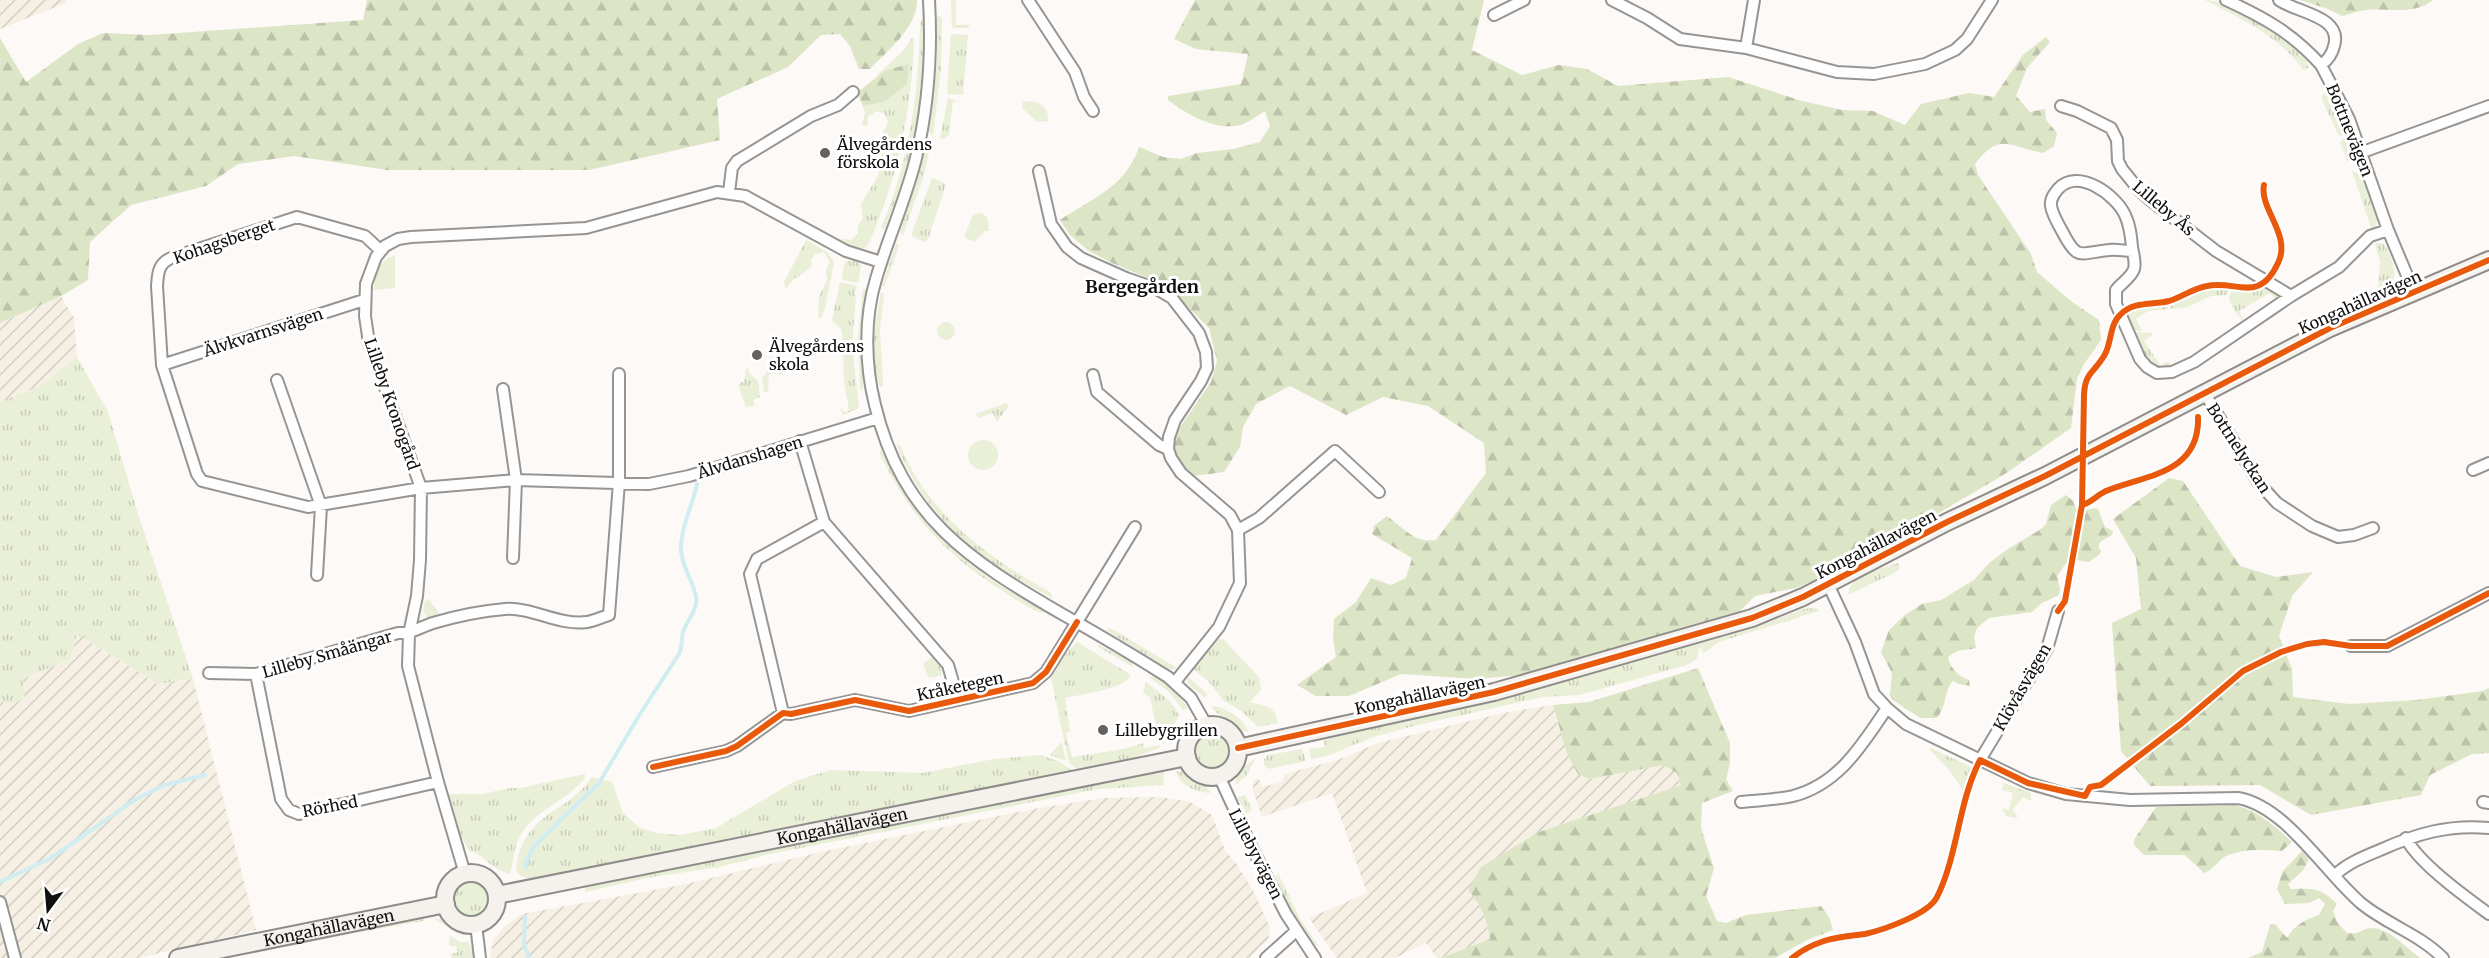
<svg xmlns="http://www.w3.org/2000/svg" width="2489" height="958" font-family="Merriweather,serif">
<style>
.farmland{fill:url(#farmland-furrows)}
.grass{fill:url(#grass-tufts)}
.forest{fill:url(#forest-firs)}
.park{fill:#eaefd8}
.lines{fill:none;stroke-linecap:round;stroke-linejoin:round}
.stream{stroke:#d0edf2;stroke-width:4}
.street-casing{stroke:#969594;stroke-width:14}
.secondary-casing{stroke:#8d8c8a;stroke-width:20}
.street{stroke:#fffefe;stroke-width:10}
.secondary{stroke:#f5f1ec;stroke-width:16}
.cycleway-casing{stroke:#fff;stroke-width:10}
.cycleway{stroke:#e8590c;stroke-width:6}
.poi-dot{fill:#636260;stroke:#fff;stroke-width:2}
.labels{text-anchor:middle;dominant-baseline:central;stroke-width:6;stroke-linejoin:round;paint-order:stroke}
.street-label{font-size:16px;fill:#101010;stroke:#fff}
.poi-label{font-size:16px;fill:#101010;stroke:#fff;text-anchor:start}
.neighbourhood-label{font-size:18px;font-weight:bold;fill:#101010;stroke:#fff}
</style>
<defs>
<pattern id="farmland-furrows" width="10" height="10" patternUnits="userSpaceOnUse" patternTransform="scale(1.5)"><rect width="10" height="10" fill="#f6f0e4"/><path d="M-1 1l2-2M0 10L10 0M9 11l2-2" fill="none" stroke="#d2cdc3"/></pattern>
<pattern id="grass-tufts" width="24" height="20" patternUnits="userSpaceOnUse" patternTransform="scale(1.5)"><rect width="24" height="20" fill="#eaefd8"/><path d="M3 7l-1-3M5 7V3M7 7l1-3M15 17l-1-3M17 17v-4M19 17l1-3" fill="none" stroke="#c8ccb8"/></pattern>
<pattern id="forest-firs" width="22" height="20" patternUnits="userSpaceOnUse" patternTransform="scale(1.5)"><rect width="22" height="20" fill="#dde5c7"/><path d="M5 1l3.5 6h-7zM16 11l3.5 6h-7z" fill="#bdc3aa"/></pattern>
</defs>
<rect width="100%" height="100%" fill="#fcf9f6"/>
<path class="farmland" d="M 0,0 L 65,0 L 66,3 L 0,29 Z
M 61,296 L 74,318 L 77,357 L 38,387 L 0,402 L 0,323 Z
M 77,634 L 158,684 L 193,679 L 256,930 L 139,958 L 0,958 L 0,700 L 7,703 L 15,703 L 24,698 L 23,679 L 70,659 Z
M 1553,705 L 1558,726 L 1590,779 L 1663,765 L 1677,773 L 1681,785 L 1539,832 L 1468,890 L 1481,906 L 1485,914 L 1490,939 L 1441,958 L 1437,958 L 1426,943 L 1395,958 L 1337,958 L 1309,918 L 1367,893 L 1332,793 L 1262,817 L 1253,791 L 1253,782 L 1258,777 L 1262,787 L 1282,782 L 1285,774 L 1338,760 L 1378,743 L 1503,713 Z
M 1161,797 L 1190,802 L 1212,815 L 1225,850 L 1238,866 L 1255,894 L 1270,928 L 1268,940 L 1249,958 L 490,958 L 493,940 L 505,926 L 522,914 L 681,885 L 821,852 L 1033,809 L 1104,798 Z"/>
<path class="grass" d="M 951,0 L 956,0 L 956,25 L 969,25 L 969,28 L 952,28 Z
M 2205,0 C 2234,0 2291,38 2308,62 L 2308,68 L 2304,71 C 2280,36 2241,19 2205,0 Z
M 937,15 L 942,18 L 941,69 L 933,136 L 928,130 L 937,65 Z
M 924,16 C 927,30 925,47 924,62 C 921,121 907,176 884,230 L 881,228 C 909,163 919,93 920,23 Z
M 951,34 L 968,35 L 963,95 L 947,94 Z
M 912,38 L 914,38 C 912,110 898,175 870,241 C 864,254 855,249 844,245 L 841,238 L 851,240 L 858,234 L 858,226 L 863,218 L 861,204 L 878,176 L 881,137 L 888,122 L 885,114 L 876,111 L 868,117 L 867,126 L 862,125 L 865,113 L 863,106 L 884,102 L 907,84 L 909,66 L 907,64 L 876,76 L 902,52 Z
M 2326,90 L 2337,109 L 2346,131 L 2342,136 L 2338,134 L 2321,98 Z
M 948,98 L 961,102 L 953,101 L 949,135 L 943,139 L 940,138 Z
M 2342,139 L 2347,139 L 2354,159 L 2351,162 L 2348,162 L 2340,143 Z
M 931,145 L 923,178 L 903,235 L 900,233 L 924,152 L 926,147 Z
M 2352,171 L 2362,175 L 2378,221 L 2372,231 Z
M 932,178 L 946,184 L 928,239 L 924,242 L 911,236 Z
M 806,240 L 827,252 L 834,262 L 825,308 L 821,318 L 818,318 L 819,297 L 827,280 L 826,270 L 830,262 L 824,252 L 815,254 L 811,260 L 812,267 L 794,279 L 786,289 L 784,282 Z
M 896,243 L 899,246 L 884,287 L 882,286 Z
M 2375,243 L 2382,243 C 2391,250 2398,274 2392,285 C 2389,289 2385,292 2380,295 L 2378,289 L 2380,262 Z
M 847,261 L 856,261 L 861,265 L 858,283 L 842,280 L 844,265 Z
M 840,282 L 857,286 L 854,294 L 856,295 L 852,345 L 859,408 L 843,415 L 840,408 L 845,412 L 849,410 L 844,381 L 842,330 L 832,320 Z
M 2267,285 L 2281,294 L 2281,297 L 2276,300 L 2270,293 L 2239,311 L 2244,321 L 2236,326 L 2242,320 C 2236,311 2224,300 2232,291 L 2246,292 Z
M 2212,287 L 2229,288 L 2229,291 L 2226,295 L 2211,296 L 2188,307 L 2172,309 L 2168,305 Z
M 863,289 L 866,289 L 862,341 L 863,391 L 860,388 L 858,337 Z
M 881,292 L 884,294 L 880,329 L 883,385 L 881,388 C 867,364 876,318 881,292 Z
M 2164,304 L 2168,309 L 2148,311 L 2136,319 L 2142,331 L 2132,330 L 2126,314 C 2136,304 2151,305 2164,304 Z
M 2133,332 L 2152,333 L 2152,335 L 2144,341 L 2160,365 L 2167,362 L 2170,363 L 2170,366 L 2159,368 C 2143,361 2139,347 2133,332 Z
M 77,357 L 108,412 L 138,514 L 193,679 L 158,684 L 77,634 L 70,659 L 23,679 L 25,698 C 16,703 9,706 0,700 L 0,402 L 38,387 Z
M 773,357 L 784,361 L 782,374 L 769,374 L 768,392 L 764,392 L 762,378 L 769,369 L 769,358 Z
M 747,365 L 749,373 L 758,381 L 760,397 L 753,400 L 755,406 L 746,407 L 738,385 L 744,381 Z
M 1006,403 L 1009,406 L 997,422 L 993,413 L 978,418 L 976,414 Z
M 896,444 L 900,445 C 928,514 987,557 1050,592 L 1052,595 L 1052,598 C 980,560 927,521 896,444 Z
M 881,450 C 904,491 928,530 965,560 C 989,580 1017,595 1043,611 L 1042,613 C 1030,610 1017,600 1006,593 C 945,555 910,517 879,452 Z
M 1898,563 L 1900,568 L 1896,572 L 1848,595 C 1849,574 1882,569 1898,563 Z
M 429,599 L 439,614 L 437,616 L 429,618 L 423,613 L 425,601 Z
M 1814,608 L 1818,609 L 1819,611 L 1719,642 L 1704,653 L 1699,647 L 1697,659 L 1687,665 L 1579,695 L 1542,697 L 1414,726 L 1373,737 L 1327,756 L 1311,759 L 1309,749 L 1325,747 L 1323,740 L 1348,731 L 1564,681 L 1726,636 L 1760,626 L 1802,609 Z
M 1108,628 L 1114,630 L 1177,668 L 1170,670 L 1106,630 Z
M 1223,639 L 1259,677 L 1261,690 L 1250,702 C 1264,706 1275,705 1278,723 L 1258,727 L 1241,711 L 1223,700 L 1209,682 L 1192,668 L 1215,640 Z
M 1077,642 L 1131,675 C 1124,690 1081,694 1065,698 L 1070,731 L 1066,733 L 1072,757 L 1124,749 L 1144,743 L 1144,748 L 1160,745 L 1159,748 L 1136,757 L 1077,769 L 1069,763 L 1051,678 L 1065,655 Z
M 1097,644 L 1131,661 L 1133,667 L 1098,647 Z
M 932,657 L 940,667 L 942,675 L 929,678 L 923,664 Z
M 1156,676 L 1172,687 L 1188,708 L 1183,710 L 1168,691 L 1149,677 Z
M 1187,676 L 1208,694 L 1205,698 L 1188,684 Z
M 1146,682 C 1158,692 1174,701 1179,716 L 1163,744 L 1159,740 L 1150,698 L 1143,692 Z
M 1211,706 C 1224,706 1245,719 1248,732 C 1231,727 1222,720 1211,706 Z
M 1191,718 L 1187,733 L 1169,745 L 1179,727 Z
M1196 751a17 17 0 1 1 34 0a17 17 0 1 1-34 0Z
M 1060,743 L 1062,743 L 1066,761 L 1050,755 Z
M 1931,748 L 1973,768 L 1965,793 L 1950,771 L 1930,750 Z
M 1302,749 L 1306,761 L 1269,769 L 1264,765 L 1264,759 L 1268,755 Z
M 1041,755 L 1058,761 L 1076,772 L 535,879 C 522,878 514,876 517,861 C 529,810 568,813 592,777 L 612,782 L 623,813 L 639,827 L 656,833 L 680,835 L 716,828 L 795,781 L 831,770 L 923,773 L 994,759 Z
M 1256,758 L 1246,776 L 1235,785 L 1238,771 Z
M 1164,771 L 1163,785 L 1098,789 L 766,855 L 720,867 L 652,877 L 585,892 L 585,888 L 590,885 L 665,868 L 1147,772 Z
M 1177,771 C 1191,772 1203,781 1211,793 C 1197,792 1178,786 1177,771 Z
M 585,774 L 585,778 C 566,802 533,810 519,838 C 513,850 514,863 510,874 C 493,871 485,855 469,851 L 455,823 L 447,794 L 482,794 L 510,788 L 520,788 Z
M 2004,783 L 2031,793 L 2031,801 L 2023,797 L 2012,810 L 2018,816 L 2016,818 L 2006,816 L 2002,808 L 2009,810 L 2013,793 L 2002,790 Z
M 1245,795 L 1252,809 L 1247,814 L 1237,797 Z
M 1278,873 L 1300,919 L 1318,945 L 1312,946 L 1283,900 L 1276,877 Z
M454 899a17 17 0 1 1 34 0a17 17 0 1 1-34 0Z
M 421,917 L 424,918 L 424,921 L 329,937 L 292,946 L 277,944 L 398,919 Z
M 433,918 L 448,921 L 464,937 Z
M 450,936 L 460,942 L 468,942 L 476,958 L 451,958 L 451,954 L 458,952 L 456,946 L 449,946 Z"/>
<path class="forest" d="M 367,0 L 917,0 C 918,27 887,51 870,69 L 859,69 L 850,46 L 840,34 L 821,35 L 788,67 L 717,99 L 720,140 L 589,170 L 387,170 L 294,156 L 238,164 L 206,186 L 131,205 L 90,242 L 88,280 L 61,296 L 0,323 L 0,38 L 26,82 L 78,44 L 103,33 L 150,35 L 363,20 Z
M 1195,0 L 1484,0 L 1472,50 L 1522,75 L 1559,65 L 1587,69 L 1618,86 L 1728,77 L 1802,101 L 1842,110 L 1873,111 L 1905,125 L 1921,104 L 1969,93 L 1994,97 L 2023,55 L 2046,37 L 2050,42 L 2027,68 L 2016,96 L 2030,112 L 2045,109 L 2046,120 L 2057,133 L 2054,146 L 2043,153 C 2009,147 2000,131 1975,164 L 1978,175 L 2031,254 L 2037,272 L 2072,302 L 2099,320 L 2101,340 L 2084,364 L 2077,379 L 2071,428 L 2005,474 L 1859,560 L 1796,588 L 1755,596 L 1739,612 L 1695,624 L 1663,641 L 1542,673 L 1477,679 L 1401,674 L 1349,696 L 1316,696 L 1297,685 L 1336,657 L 1333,639 L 1334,619 L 1356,602 L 1371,578 L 1391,585 L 1406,578 L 1412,558 L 1372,534 L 1374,526 L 1387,516 C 1402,527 1416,544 1436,540 L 1486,473 L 1484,443 L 1428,406 L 1383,397 L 1346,415 L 1290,386 L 1256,404 L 1243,427 L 1240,447 L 1224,472 L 1193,476 L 1175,457 L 1172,439 L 1211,382 L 1217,361 L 1209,328 L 1167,286 L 1112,263 L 1089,251 L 1070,235 L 1060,220 C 1092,198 1126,187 1139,147 L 1163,157 L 1181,159 L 1197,153 L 1233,149 L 1260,142 L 1270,126 L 1265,111 C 1258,115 1249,122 1241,125 C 1215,131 1188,115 1168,100 L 1168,96 L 1241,84 L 1248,54 L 1196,49 L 1174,39 Z
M 2300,0 L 2433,0 C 2412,17 2385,6 2360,11 C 2354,12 2348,15 2342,16 L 2328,9 Z
M 907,64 L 909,65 L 907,84 L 884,102 L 863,106 L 857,93 L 883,72 Z
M 2169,478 L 2183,481 L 2240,566 L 2276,577 L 2313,572 L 2292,596 L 2279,636 L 2292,669 L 2293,697 L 2349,704 L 2417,700 L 2483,691 L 2489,688 L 2489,753 L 2472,754 L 2430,775 L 2421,795 L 2311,815 L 2260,785 L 2150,786 L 2121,751 L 2112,623 L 2141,609 L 2136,558 L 2113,519 Z
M 2066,495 L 2073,501 L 2077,512 L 2096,508 L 2098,509 L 2105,527 L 2113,531 L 2112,535 L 2100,542 L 2098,548 L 2101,550 L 2100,554 L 2089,562 L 2069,559 L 2057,576 L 2060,589 L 2059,595 L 2042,603 L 2032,612 L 1989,618 L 1977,628 L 1974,637 L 1976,648 C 1965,651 1956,648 1948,658 C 1952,670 1958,676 1969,680 L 1970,686 L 1959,684 L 1953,681 C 1943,692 1948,704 1937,718 L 1920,718 L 1893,700 L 1890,695 L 1892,673 L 1881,652 L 1889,630 L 1905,615 L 1922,604 L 1941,600 L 1974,580 L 1989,563 L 2008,549 L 2041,529 L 2046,524 L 2051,505 Z
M 1698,668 L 1730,743 L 1730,763 L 1726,779 L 1733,791 L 1702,803 L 1701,828 L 1714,868 L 1706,896 L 1717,921 L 1726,923 L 1746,915 L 1821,906 L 1829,917 L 1833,930 L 1807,940 L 1775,958 L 1441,958 L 1490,939 C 1486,916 1483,908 1468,890 L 1481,867 L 1539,832 L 1681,785 L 1677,773 L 1663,765 L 1590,779 L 1578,774 L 1567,754 L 1553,705 L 1589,702 Z
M 2235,805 C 2258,811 2275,826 2292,842 L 2282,851 C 2263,850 2245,848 2226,856 C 2217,861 2214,870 2204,873 L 2185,855 L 2144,855 L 2134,845 L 2134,840 L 2156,807 Z
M 2302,851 L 2309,858 C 2306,870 2297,876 2288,884 L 2291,889 C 2313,888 2322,888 2337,904 L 2333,911 L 2337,922 L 2347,933 C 2361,935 2360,929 2370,928 C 2390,928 2405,947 2420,958 L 2248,958 L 2262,952 L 2270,925 L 2275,924 L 2287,938 C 2295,924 2305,920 2319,915 L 2325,904 L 2319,898 L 2309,903 L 2285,904 L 2277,889 L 2282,872 Z"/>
<path class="park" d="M 1032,101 C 1043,104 1049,110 1048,121 L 1037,122 L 1022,108 L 1023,102 Z
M 979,213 L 985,215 L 988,220 L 989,231 L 985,231 L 974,242 L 964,237 L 973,215 Z
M 395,255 L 395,288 L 374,290 C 374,272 379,261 395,255 Z
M937 331a9 9 0 1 1 18 0a9 9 0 1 1-18 0Z
M968 455a15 15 0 1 1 30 0a15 15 0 1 1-30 0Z"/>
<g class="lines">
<path class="stream" d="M 526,868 L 527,860 L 534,846 L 599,783 L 640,714 L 679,654 C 683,646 681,639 683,632 C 687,620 698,610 696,597 C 693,580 681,566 681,548 C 681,526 693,505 697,484
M 0,882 L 51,858 L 136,799 L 165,785 L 205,775
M 525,917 L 524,945 L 529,958"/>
<defs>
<path id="street" d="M 929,0 C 932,52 928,108 916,158 C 906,199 888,238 876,279 C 864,318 865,365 875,405 C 902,517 969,560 1062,614 C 1098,634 1133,655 1168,677 L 1191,698 L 1207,726
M 1028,0 L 1075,72 L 1084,97 L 1093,111
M 1612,0 L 1647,18 L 1680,39 L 1746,48 L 1837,72 L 1874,74 L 1925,64 L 1955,50 L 1967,39 L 1992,0
M 2226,0 C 2265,18 2292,33 2321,65
M 2279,0 C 2297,13 2343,16 2334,46 C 2332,55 2328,60 2321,65 L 2349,119 L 2388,230 L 2414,292
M 1494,15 L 1524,0
M 1746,48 L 1754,0
M 2061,106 L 2077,111 L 2111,128 L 2117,140 L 2118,161 L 2122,169 L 2139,190 L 2150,200 L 2216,251 L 2291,296
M 2360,153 L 2489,106
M 1039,171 L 1051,224 L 1067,247 L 1081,258 L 1126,278 L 1155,288 L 1172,298 L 1199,333 L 1206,352 L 1207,368 L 1201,381 L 1175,420 L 1169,437 L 1168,449 L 1171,458 L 1181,473 L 1230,515 L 1238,530 L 1240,583 L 1219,627 L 1175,682
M 729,192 L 732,168 L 737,161 L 811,116 L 838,105 L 853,92
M 380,250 L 365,236 L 297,217 L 171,258 C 158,264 158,273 157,286 L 162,365 L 197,474 L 202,481 L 308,507 L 421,488 L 516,480 L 649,484 L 689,476 L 878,418
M 2132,251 C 2124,251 2117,249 2109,250 C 2079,253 2078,262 2062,231 C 2058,224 2052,213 2051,206 C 2050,199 2054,194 2058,189 C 2078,167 2116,195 2125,215 C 2130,225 2131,236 2132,247 C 2133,254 2136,262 2134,269 C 2131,278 2121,283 2116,290 L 2116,304 L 2140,359 L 2147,367 L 2157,373 L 2172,372 L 2194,362 L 2291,296 L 2339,267 L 2370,236 L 2388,230
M 162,365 L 364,300
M 1093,375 L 1097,392 L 1159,445 L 1168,449
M 277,380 L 321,506 L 317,575
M 503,389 L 516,480 L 513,558
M 2204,392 L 2258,482 L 2277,503 L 2312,526 L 2338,537 L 2354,535 L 2373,528
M 2473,470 L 2489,463
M 824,522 L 948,665 L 958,699
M 1238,530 L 1259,518 L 1335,451 L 1379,492
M 1828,584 L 1855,642 L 1874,694 L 1887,708 L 1906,724 L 2028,783 L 2066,794 L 2130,800 L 2238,798 C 2286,806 2326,874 2362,904 C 2388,925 2419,934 2443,958
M 2351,646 L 2387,646 L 2489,593
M 209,673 L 256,674 L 398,633 C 412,634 420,627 433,623 C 457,616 480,611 505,609 C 533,607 559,626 587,622 C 594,621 602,617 609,615 L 619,482 L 619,374
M 256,674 L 281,799 L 289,810 L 299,814 L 438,782
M 783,713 L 750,574 L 757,559 L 824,522 L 800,441
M 1980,760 L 2047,649 L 2058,611
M 653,767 L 726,751 L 737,746 L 783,713 L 791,714 L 855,700 L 909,711 L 1033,683 L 1046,672 L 1053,661 L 1135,527
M 1219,776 L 1252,848 L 1286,914 L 1315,958
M 1741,802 C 1758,800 1776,800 1793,796 C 1839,784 1862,745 1887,708
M 2483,802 L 2489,803
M 2406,838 C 2418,863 2466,897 2489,914
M 465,874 L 438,782 L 408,666 L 409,634 L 417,596 L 420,560 L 421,488 L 369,343 L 365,316 L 366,284 L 376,257 L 385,246 L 398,239 L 411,237 L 586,228 L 717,192 L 745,196 L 846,251 L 881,262
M 2335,875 C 2348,863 2363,857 2380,850 C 2416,834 2449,824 2489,828
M 0,902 L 15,958
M 476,924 L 480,958
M 1266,958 L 1296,931"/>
<g id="secondary">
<circle cx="1212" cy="751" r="26"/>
<path d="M 1238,748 L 1494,692 L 1752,618 L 1803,597 L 1947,522 L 2045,476 L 2330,328 L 2489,260"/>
<circle cx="471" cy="899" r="26"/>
<path id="s1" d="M 497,895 L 1187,757"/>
<path id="s2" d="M 178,958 L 446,904"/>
</g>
</defs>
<use href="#street" class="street-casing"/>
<use href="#secondary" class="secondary-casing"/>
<use href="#street" class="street"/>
<use href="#secondary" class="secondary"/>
<defs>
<path id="cycleway" d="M 2082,505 C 2091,503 2097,495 2106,491 C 2145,475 2200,474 2198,417
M 2058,611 L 2065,601 L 2082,505 L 2084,395 C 2085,372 2094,373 2104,356 C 2112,344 2109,324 2121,314 C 2134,301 2153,305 2169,301 C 2182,297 2194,288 2207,286 C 2237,280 2259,304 2278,263 C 2292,235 2259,209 2264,185
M 1238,748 L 1494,692 L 1752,618 L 1803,597 L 1947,522 L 2045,476 L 2330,328 L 2489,260
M 653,767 L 726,751 L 737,746 L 783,713 L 791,714 L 855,700 L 909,711 L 1033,683 L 1046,672 L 1077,622
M 1792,958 C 1802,950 1812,945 1824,941 C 1837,937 1851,936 1865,934 C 1883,930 1929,914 1937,897 C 1958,855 1958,803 1980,760 L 2028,783 L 2085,796 L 2090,787 L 2101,785 L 2182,723 L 2243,671 L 2281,652 L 2307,644 L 2324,642 L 2351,646 L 2387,646 L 2489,593"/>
</defs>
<use href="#cycleway" class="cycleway-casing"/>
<use href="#cycleway" class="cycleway"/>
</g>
<g class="poi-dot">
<circle cx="825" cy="153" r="6"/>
<circle cx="757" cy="355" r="6"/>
<circle cx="1103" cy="730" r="6"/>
</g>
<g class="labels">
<g class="street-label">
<text transform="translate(2350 130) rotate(68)">Bottnevägen</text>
<text transform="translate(2164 208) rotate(40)">Lilleby Ås</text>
<text transform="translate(224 241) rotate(-19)">Kohagsberget</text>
<text transform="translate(2360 302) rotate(-24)">Kongahällavägen</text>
<text transform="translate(263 332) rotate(-18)">Älvkvarnsvägen</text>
<text transform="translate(392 404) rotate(71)">Lilleby Kronogård</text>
<text transform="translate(2239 448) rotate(57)">Bottnelyckan</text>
<text transform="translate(750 457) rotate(-17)">Älvdanshagen</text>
<text transform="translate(1876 544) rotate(-27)">Kongahällavägen</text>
<text transform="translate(327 654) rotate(-16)">Lilleby Småängar</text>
<text transform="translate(960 686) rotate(-12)">Kråketegen</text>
<text transform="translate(2022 687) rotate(-60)">Klövåsvägen</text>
<text transform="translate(1420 695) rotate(-12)">Kongahällavägen</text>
<text transform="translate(330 806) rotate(-11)">Rörhed</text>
<text stroke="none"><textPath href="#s1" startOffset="352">Kongahällavägen</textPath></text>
<text transform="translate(1256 854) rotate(63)">Lillebyvägen</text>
<text stroke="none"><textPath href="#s2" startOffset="154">Kongahällavägen</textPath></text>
</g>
<g class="poi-label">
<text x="837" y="144">Älvegårdens<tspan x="837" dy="18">förskola</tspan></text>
<text x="769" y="346">Älvegårdens<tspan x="769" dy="18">skola</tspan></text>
<text x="1115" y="730">Lillebygrillen</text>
</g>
<g class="neighbourhood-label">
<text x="1142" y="286">Bergegården</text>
</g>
</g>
<g transform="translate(48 910) rotate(196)" stroke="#ffffff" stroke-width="4.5" paint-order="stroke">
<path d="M0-4.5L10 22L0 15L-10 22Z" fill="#101010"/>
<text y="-9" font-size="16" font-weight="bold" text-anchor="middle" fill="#101010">N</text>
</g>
</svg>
